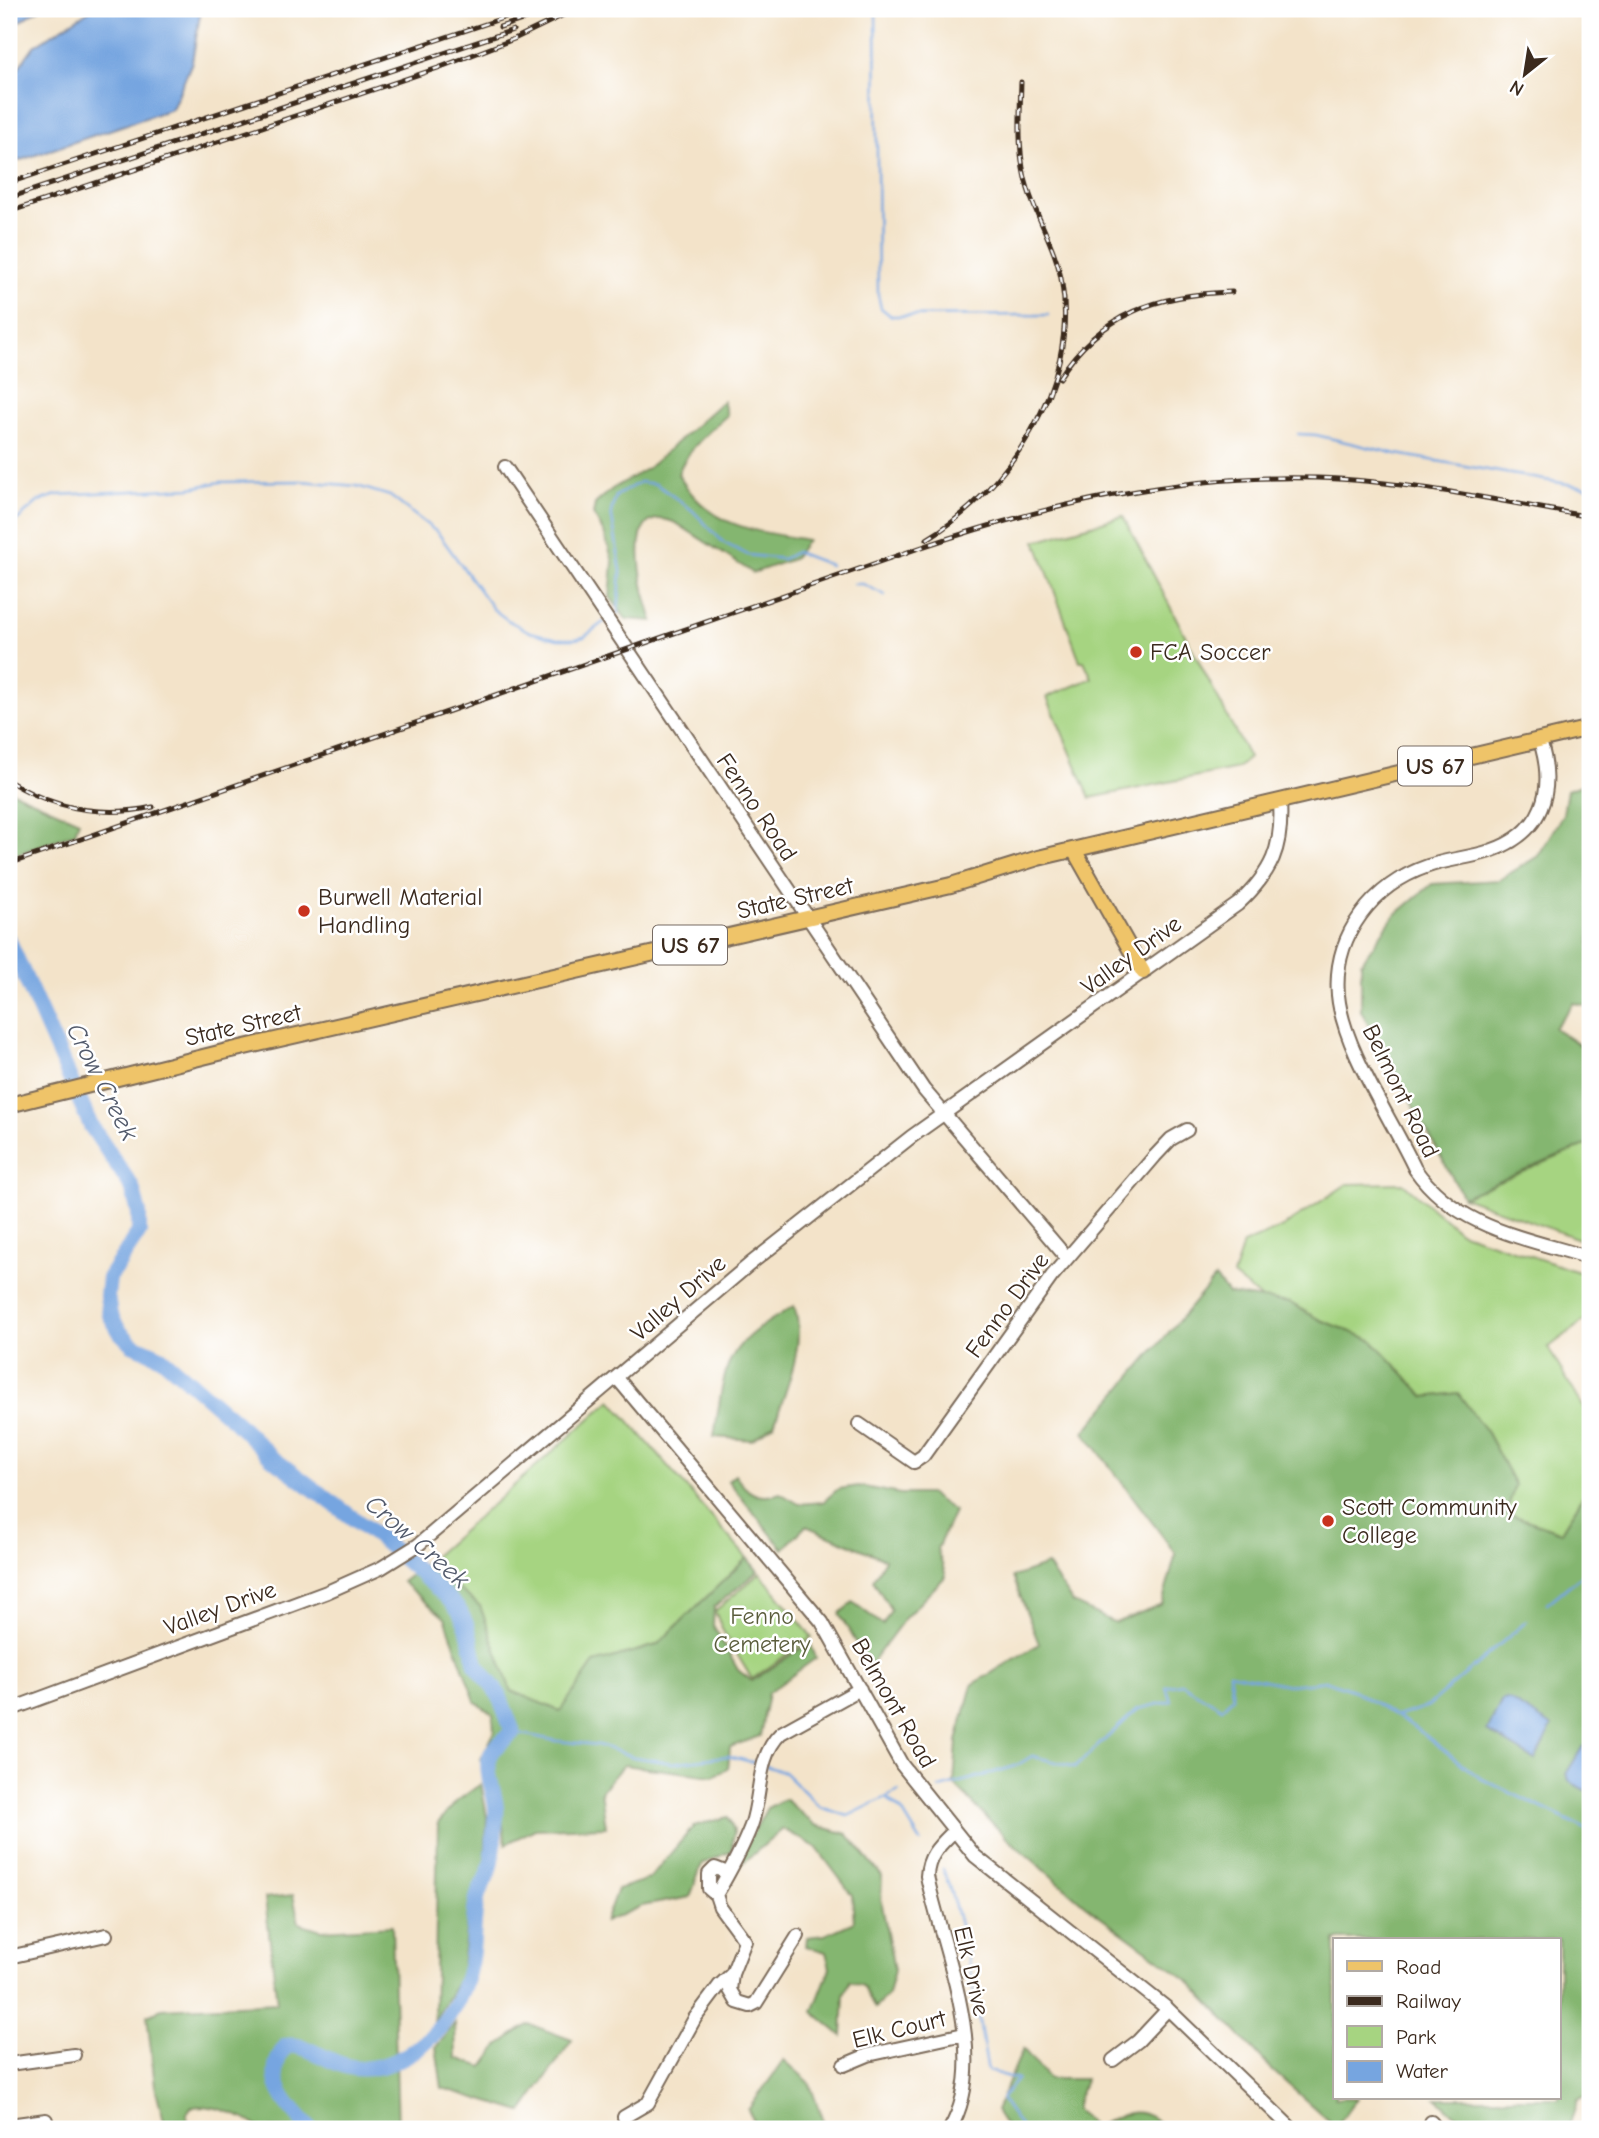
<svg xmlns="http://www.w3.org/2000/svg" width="1599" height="2138" font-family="'Comic Neue',sans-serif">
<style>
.green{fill:#a6d481;stroke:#707f50;stroke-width:2}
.forest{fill:#84b66f;stroke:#607046;stroke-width:2}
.water{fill:#76a5e0;stroke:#58687f;stroke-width:2}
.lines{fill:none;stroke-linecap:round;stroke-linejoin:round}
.stream{stroke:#76a5e0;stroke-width:2.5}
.river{stroke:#76a5e0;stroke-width:16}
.minor-casing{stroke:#7b6b5a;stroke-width:16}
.major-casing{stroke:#7b6b5a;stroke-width:18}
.minor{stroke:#fff;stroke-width:12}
.major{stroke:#efc469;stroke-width:14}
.rail-casing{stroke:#3b2a1e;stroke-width:5}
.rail{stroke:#fff;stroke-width:2.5;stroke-dasharray:8;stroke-linecap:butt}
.poi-dot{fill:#c8321e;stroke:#fff;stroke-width:2.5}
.labels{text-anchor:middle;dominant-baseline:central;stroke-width:5;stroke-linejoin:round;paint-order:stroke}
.shield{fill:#fff;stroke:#766a62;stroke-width:2}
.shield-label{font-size:23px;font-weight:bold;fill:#3b2a1e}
.poi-label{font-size:24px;fill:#3b2a1e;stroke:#fff;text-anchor:start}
.street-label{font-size:24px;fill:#3b2a1e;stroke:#fff}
.park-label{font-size:24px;fill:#5b5d3c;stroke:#fff}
.water-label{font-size:26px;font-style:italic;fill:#535b6c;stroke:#fff}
</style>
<rect width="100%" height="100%" fill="#fff"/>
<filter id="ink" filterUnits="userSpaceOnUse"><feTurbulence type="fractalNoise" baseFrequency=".0143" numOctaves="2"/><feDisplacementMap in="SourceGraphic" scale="14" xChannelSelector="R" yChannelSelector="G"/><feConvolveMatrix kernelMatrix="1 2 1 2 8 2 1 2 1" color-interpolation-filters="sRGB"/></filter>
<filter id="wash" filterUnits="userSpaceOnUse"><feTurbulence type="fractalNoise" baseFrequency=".00686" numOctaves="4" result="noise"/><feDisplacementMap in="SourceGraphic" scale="28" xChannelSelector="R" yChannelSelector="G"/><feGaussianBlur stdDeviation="1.57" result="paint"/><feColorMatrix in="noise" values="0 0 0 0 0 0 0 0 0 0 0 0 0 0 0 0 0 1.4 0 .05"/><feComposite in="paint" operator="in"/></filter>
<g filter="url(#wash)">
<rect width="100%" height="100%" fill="#f3e3c9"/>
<path class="green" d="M 1123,516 L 1249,758 L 1237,768 L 1090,798 L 1047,697 L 1092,678 L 1084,661 L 1080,661 L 1036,541 Z
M 1590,1143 L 1590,1243 L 1463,1197 Z
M 1403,1183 L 1460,1232 L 1590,1276 L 1590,1316 L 1548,1348 L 1590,1418 L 1590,1491 L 1583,1496 L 1561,1532 L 1506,1513 L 1515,1485 L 1487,1433 L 1458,1393 L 1425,1397 L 1372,1340 L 1320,1320 L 1290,1303 L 1263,1300 L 1233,1276 L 1243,1244 L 1281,1228 L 1347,1184 Z
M 611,1400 L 747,1558 L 657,1645 L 594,1663 L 560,1712 L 511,1691 L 480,1606 L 426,1563 Z
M 760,1573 L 812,1637 L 752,1679 L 723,1631 L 715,1611 Z"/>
<path class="forest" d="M 723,401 L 727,415 C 708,433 687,449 678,474 C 709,528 751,530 807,540 L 793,559 L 753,573 L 676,523 C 617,498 645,597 653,621 L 626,619 L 610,597 L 613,562 L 604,533 L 593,514 L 595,504 L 612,489 L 648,468 Z
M 1590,782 L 1590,1007 L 1574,1003 L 1554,1028 L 1590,1052 L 1590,1143 L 1463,1197 L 1361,1011 L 1361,963 L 1394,916 L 1432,884 L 1499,880 L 1538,856 L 1563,814 L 1567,790 Z
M 9,790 L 79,821 L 75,833 L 9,857 Z
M 1215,1278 L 1228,1294 L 1290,1303 L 1320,1320 L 1372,1340 L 1425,1397 L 1458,1393 L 1487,1433 L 1515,1485 L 1506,1513 L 1561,1532 L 1583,1496 L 1590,1491 L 1590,2094 L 1578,2100 L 1568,2129 L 1471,2129 L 1436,2098 L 1559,2098 L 1559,1940 L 1335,1940 L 1335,2098 L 1357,2098 L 1336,2127 L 1273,2071 L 1190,1982 L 1085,1905 L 1006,1837 L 954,1784 L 957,1741 L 972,1685 L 1039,1644 L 1013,1577 L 1047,1565 L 1073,1603 L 1115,1623 L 1162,1604 L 1176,1554 L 1084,1432 Z
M 794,1306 C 807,1343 786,1389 774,1425 L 752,1440 L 714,1437 C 727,1357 722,1348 794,1306 Z
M 735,1475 C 747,1493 758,1501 780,1493 L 799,1504 L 823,1502 L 838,1489 L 859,1486 L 900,1494 L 929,1494 L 954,1511 L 937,1549 L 946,1576 L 905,1618 L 870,1665 L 839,1614 L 853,1602 L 883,1625 L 891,1610 L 873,1580 L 885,1559 L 806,1526 L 783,1549 L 728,1481 Z
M 747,1558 L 758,1571 L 714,1607 L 713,1625 L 738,1670 L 752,1681 L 810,1642 L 816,1658 L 768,1693 L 760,1736 L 730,1747 L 728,1769 L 713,1776 L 623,1765 L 601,1791 L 606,1827 L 535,1829 L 506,1844 L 494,1774 L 481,1759 L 494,1733 L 493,1715 L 475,1701 L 445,1618 L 402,1582 L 426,1563 L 480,1606 L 511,1691 L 560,1711 L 594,1663 L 657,1645 Z
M 481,1784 L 487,1817 L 485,1865 L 469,1905 L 461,1976 L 434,2021 L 438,1823 L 457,1801 Z
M 785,1799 L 815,1825 L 847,1834 L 882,1876 L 881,1899 L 894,1970 L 888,1995 L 875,2008 L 863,1986 L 850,1981 L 844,1995 L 842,2036 L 813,2012 L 830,1968 L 826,1952 L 806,1946 L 807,1937 L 825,1935 L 854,1922 L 852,1895 L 816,1847 L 783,1829 L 744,1862 L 741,1854 L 767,1808 Z
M 728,1817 L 734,1830 L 732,1851 L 702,1864 L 690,1897 L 642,1906 L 605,1922 L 617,1889 L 649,1879 L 694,1826 Z
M 293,1895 L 299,1923 L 321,1930 L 392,1926 L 398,2129 L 261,2129 C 243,2116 214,2103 191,2107 L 187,2114 L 187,2129 L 166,2129 L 155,2086 L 147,2015 L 162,2009 L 277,2003 L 265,1898 Z
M 455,2023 L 456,2058 L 483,2067 L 499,2045 L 529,2024 L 572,2040 L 522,2112 L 442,2088 L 436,2047 Z
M 1023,2049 L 1049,2079 L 1085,2079 L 1075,2109 L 1095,2127 C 1126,2113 1139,2102 1166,2129 L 1008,2129 L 996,2111 Z
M 784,2060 L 809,2082 L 826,2129 L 758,2129 L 748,2110 Z"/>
<path class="water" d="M 9,9 L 39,9 L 9,29 Z
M 92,9 L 201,9 L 192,62 L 172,109 L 9,164 L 9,81 L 34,46 Z
M 1508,1699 L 1552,1726 L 1535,1760 L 1487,1731 L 1502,1700 Z
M 1583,1746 L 1590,1747 L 1590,1793 L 1570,1782 L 1566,1774 Z"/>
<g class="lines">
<path class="stream" d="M 876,9 L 878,295 L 881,308 L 891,316 L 1048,315
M 1298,434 L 1316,435 L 1397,454 L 1590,488
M 9,527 L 39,501 L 57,495 L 191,488 L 220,482 L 301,481 L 357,486 L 390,496 L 438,533 L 493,609 L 509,621 L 530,632 L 558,639 L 575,639 L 584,637 L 605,621
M 853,584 L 863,584 L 885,595
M 611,617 L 618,613 L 621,571 L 611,512 L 616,496 L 640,482 L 656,484 L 692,510 L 724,543 L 748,555 L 783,559 L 796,552 L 830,565
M 1547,1604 L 1590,1568
M 1398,1716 L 1428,1706 L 1527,1621
M 513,1732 L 557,1741 L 598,1745 L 634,1757 L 672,1763 L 728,1756 L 760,1764
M 766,1766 L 784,1772 L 820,1807 L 848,1816 L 899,1791
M 940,1788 L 1016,1766 L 1032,1756 L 1075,1767 L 1138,1709 L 1171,1701 L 1166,1687 L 1182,1684 L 1222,1708 L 1233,1697 L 1229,1673 L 1289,1685 L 1327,1681 L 1355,1691 L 1417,1729 L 1480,1778 L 1590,1831
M 888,1799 L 902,1811 L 921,1842
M 943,1869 C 967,1933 975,2003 988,2071 L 1017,2079 L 1001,2099 L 1022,2129"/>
<path class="river" d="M 9,941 L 91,1126 L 132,1187 L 139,1213 L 139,1232 L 109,1278 L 107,1296 L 110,1315 L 120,1332 L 132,1344 L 161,1357 L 236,1422 L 271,1457 L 382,1540 L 444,1594 L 459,1610 L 467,1626 L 476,1664 L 499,1695 L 513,1732 C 506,1738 495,1746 491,1754 C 482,1773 499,1797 496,1817 C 493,1832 495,1850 491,1865 C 489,1877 479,1887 477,1899 C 472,1921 475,1946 469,1968 C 458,2013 427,2053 381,2066 C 336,2078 314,2041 286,2046 C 260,2078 288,2105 310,2129"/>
</g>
</g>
<g filter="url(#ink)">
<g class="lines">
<defs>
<path id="minor" d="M 505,467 L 924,1090 L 1067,1258
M 1540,741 C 1556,791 1543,833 1490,851 C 1470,858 1448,859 1428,866 C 1373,885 1333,935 1338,995 C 1343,1049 1392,1119 1415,1169 C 1456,1228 1526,1238 1590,1258
M 617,1378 L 822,1622 L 902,1765 L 975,1856 L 1168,2009 L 1292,2129
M 859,1424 L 914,1462 L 923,1456 L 1052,1276 L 1155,1156 L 1171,1139 L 1187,1130
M 9,1710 L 327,1592 L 381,1568 L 418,1545 L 750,1264 L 911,1137 L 1238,904 C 1272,872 1283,848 1280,802
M 716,1895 C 729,1873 742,1849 751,1826 C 762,1795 756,1757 781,1733 L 860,1689
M 716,1895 L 709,1889 L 709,1874 L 715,1868 L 728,1873
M 9,1957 L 106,1935
M 732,1974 L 730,1990 L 737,2002 L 750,2006 L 756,2003 L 798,1936
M 1113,2060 L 1138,2041 L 1168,2009
M 9,2064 L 74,2055
M 844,2065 L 868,2055 L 964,2034
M 624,2117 L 648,2103 L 695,2018 L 719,1986 L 732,1974 L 745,1941 L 720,1907 L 716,1895
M 1431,2122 L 1437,2129
M 9,2125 L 46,2120
M 950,2129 C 992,2057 942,1950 927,1876 C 928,1855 940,1845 954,1831"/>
<path id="major" d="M 1074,850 L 1143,972
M 9,1105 L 223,1052 L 951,885 L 1038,858 L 1590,728"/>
</defs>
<use href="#minor" class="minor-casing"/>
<use href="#major" class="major-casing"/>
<use href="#minor" class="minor"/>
<use href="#major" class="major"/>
<defs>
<path id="rail" d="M 484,9 L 523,9
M 500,27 L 556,9
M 9,183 L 509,16
M 9,198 L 513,30
M 9,212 L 438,68 L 514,39 L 576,9
M 1059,378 C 1101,313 1158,294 1232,292
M 927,539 C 1009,490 1079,383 1062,284 C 1057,250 1038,221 1028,189 C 1017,155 1020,117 1021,82
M 9,781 C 54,809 101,818 153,807
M 9,864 L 922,547 C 1052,503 1180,474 1317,478 C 1409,481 1500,501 1590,517"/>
</defs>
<use href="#rail" class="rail-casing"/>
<use href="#rail" class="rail"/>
</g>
</g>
<g class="poi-dot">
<circle cx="1136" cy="652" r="7"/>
<circle cx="304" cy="911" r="7"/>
<circle cx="1328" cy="1521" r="7"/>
</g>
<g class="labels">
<g class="shield">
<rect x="1398" y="746.5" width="74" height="39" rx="5"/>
<rect x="653" y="925.5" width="74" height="39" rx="5"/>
</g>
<g class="shield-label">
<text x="1435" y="766">US 67</text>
<text x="690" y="945">US 67</text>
</g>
<g class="poi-label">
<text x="1150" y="652">FCA Soccer</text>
<text x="318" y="897">Burwell Material<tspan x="318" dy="28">Handling</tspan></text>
<text x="1342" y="1507">Scott Community<tspan x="1342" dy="28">College</tspan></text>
</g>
<g class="street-label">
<text transform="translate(757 807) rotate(56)">Fenno Road</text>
<text transform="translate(795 898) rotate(-13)">State Street</text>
<text transform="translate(1131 955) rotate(-36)">Valley Drive</text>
<text transform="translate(243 1025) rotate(-13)">State Street</text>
<text transform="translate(1401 1091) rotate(64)">Belmont Road</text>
<text transform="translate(678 1298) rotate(-41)">Valley Drive</text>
<text transform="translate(1007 1305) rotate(-54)">Fenno Drive</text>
<text transform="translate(220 1608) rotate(-20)">Valley Drive</text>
<text transform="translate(894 1703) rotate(60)">Belmont Road</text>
<text transform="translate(972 1971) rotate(77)">Elk Drive</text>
<text transform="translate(899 2029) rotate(-14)">Elk Court</text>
</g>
<g class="park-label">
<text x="762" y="1616">Fenno<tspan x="762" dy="28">Cemetery</tspan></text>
</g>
<g class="water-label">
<text transform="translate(102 1082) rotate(63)">Crow Creek</text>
<text transform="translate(417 1542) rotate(41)">Crow Creek</text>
</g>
</g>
<rect width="1599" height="2138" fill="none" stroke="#fff" stroke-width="35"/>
<rect x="1333" y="1938" width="228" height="161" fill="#ffffff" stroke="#b1aaa5" stroke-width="2"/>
<rect x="1347" y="1961" width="35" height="10" fill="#efc469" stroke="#b1aaa5" stroke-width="2"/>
<text x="1396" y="1974" font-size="21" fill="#3b2a1e">Road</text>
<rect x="1347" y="1996" width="35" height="10" fill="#3b2a1e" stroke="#b1aaa5" stroke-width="2"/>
<text x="1396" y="2008" font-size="21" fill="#3b2a1e">Railway</text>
<rect x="1347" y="2026" width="35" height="21" fill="#a6d481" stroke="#b1aaa5" stroke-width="2"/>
<text x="1396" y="2044" font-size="21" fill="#3b2a1e">Park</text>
<rect x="1347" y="2061" width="35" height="21" fill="#76a5e0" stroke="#b1aaa5" stroke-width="2"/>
<text x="1396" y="2078" font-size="21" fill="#3b2a1e">Water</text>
<g transform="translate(1525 74) rotate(210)" stroke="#ffffff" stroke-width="5" paint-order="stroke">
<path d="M0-5L12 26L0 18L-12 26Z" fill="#3b2a1e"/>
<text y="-10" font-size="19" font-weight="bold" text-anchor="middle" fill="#3b2a1e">N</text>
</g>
</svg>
